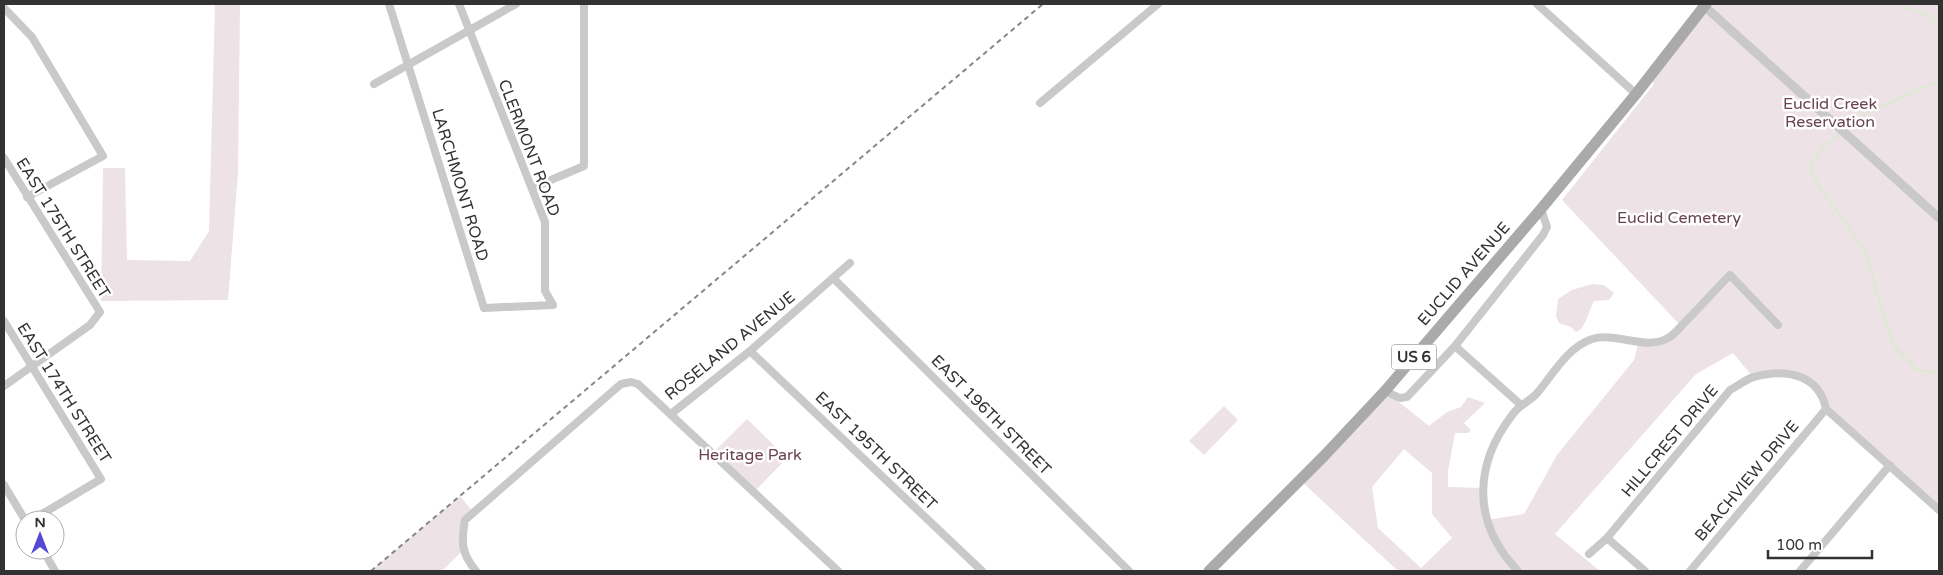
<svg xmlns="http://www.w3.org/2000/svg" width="1943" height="575" font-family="'Varela Round',sans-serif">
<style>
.green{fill:#ede2e6;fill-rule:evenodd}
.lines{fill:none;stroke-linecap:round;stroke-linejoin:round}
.stream{stroke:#dcead1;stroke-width:2}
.minor{stroke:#c9c9c9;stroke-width:8}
.tertiary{stroke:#c9c9c9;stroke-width:9}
.primary{stroke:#aaa;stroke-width:11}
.rail{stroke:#878787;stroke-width:2;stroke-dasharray:5 4;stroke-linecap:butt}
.labels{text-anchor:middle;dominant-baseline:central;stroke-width:5;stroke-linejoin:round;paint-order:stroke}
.shield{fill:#fff;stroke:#707070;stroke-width:1}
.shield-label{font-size:15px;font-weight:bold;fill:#323232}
.park-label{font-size:16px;fill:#6a434f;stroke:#fff}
.street-label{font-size:16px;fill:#323232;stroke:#fff}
</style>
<rect width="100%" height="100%" fill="#fff"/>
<path class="green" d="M 215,4 L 240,4 L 238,172 L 228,300 L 101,301 L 103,168 L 125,168 L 127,260 L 190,261 L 209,231 Z
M 1706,4 L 1939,4 L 1939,510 L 1826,409 L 1824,397 L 1797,375 L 1753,377 L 1733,353 L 1696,374 L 1555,534 L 1600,571 L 1398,571 L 1300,480 L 1385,391 L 1429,426 L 1447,412 L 1461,407 L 1468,397 L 1485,403 L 1464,423 L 1471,430 L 1468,433 L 1455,433 L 1448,471 L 1448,487 L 1483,488 L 1487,520 L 1524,514 L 1557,455 L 1634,360 L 1639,341 L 1659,342 L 1681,326 L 1562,200 L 1654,84 L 1648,78 ZM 1404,449 L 1432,473 L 1432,514 L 1452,538 L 1421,568 L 1378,528 L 1372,487 Z
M 1592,284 L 1604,285 L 1614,293 L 1609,300 L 1594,301 C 1589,310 1585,330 1576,332 L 1571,327 L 1559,323 L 1556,316 L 1558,299 L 1572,290 Z
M 1224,406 L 1238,420 L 1204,455 L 1189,441 Z
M 747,419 L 787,458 L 754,492 L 713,453 Z
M 460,496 L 474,513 L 465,521 L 463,550 L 442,571 L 371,571 Z"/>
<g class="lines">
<path class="stream" d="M 1897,4 L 1932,17 L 1939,27
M 1846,129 L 1864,114 L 1939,81
M 1840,134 L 1824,147 L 1810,165 L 1819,187 L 1864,248 L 1893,345 L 1917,370 L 1939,373"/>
<path class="minor" d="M 389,4 L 484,308 L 553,305 L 545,291 L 545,222 L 459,4
M 1537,4 L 1636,94
M 4,8 L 32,37 L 103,156 L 27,197
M 374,84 L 516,4
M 1040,103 L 1158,4
M 4,158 L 100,312 L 90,325 L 4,386
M 532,188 L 584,166 L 584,4
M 833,278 L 1129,571
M 4,321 L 101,479 L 32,520
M 1455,346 L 1521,405
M 750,351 L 982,571
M 1385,391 L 1400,398 L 1407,397 L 1455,346 L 1543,235 L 1547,227 L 1541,209
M 671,414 L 750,351 L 850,263
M 4,485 L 25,520
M 1607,538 L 1645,571
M 43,550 L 55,571
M 1589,554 L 1607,538 L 1730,390 C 1738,386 1746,379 1754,377 C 1785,368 1819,374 1826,409 L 1939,510
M 476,571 C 461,553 461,542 465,520 L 621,384 L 631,382 L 638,384 L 838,571
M 1518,571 C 1472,523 1473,465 1513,414 C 1520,404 1531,401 1538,392 C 1553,374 1568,347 1592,339 C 1615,332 1645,350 1666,339 C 1674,336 1680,327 1686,321 C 1701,306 1715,290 1730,275 L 1778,325
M 1690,571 L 1826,409
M 1800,571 L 1890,465"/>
<path class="tertiary" d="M 1702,4 L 1939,218"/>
<path class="primary" d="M 1209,571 L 1324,456 L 1385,391 L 1541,209 L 1636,94 L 1706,4"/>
<path class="rail" d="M 371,571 L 1043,4"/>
</g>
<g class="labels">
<rect class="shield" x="1391.5" y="344.5" width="45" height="25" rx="4"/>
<g class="shield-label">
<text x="1414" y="357">US 6</text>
</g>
<g class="park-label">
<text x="1830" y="104">Euclid Creek<tspan x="1830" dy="18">Reservation</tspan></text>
<text x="1679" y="218">Euclid Cemetery</text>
<text x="750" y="455">Heritage Park</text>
</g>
<g class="street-label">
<text transform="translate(529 148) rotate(69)">CLERMONT ROAD</text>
<text transform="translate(460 185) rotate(73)">LARCHMONT ROAD</text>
<text transform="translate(63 228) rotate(58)">EAST 175TH STREET</text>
<text transform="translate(1464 274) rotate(-49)">EUCLID AVENUE</text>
<text transform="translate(730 346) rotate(-39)">ROSELAND AVENUE</text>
<text transform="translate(64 393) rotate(58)">EAST 174TH STREET</text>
<text transform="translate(991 415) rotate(45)">EAST 196TH STREET</text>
<text transform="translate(1670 441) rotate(-50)">HILLCREST DRIVE</text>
<text transform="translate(876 451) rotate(44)">EAST 195TH STREET</text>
<text transform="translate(1747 481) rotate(-50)">BEACHVIEW DRIVE</text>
</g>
</g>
<rect width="1943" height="575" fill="none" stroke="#323232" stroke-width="10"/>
<g transform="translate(40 535)"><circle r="24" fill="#ffffff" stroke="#adadad"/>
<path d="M0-4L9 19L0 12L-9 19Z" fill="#5448d5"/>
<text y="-8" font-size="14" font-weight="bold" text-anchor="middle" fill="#323232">N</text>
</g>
<path d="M1768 550v8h104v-8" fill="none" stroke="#323232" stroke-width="2.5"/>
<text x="1776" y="550" font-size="15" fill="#323232" stroke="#ffffff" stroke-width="4" paint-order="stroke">100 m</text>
</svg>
